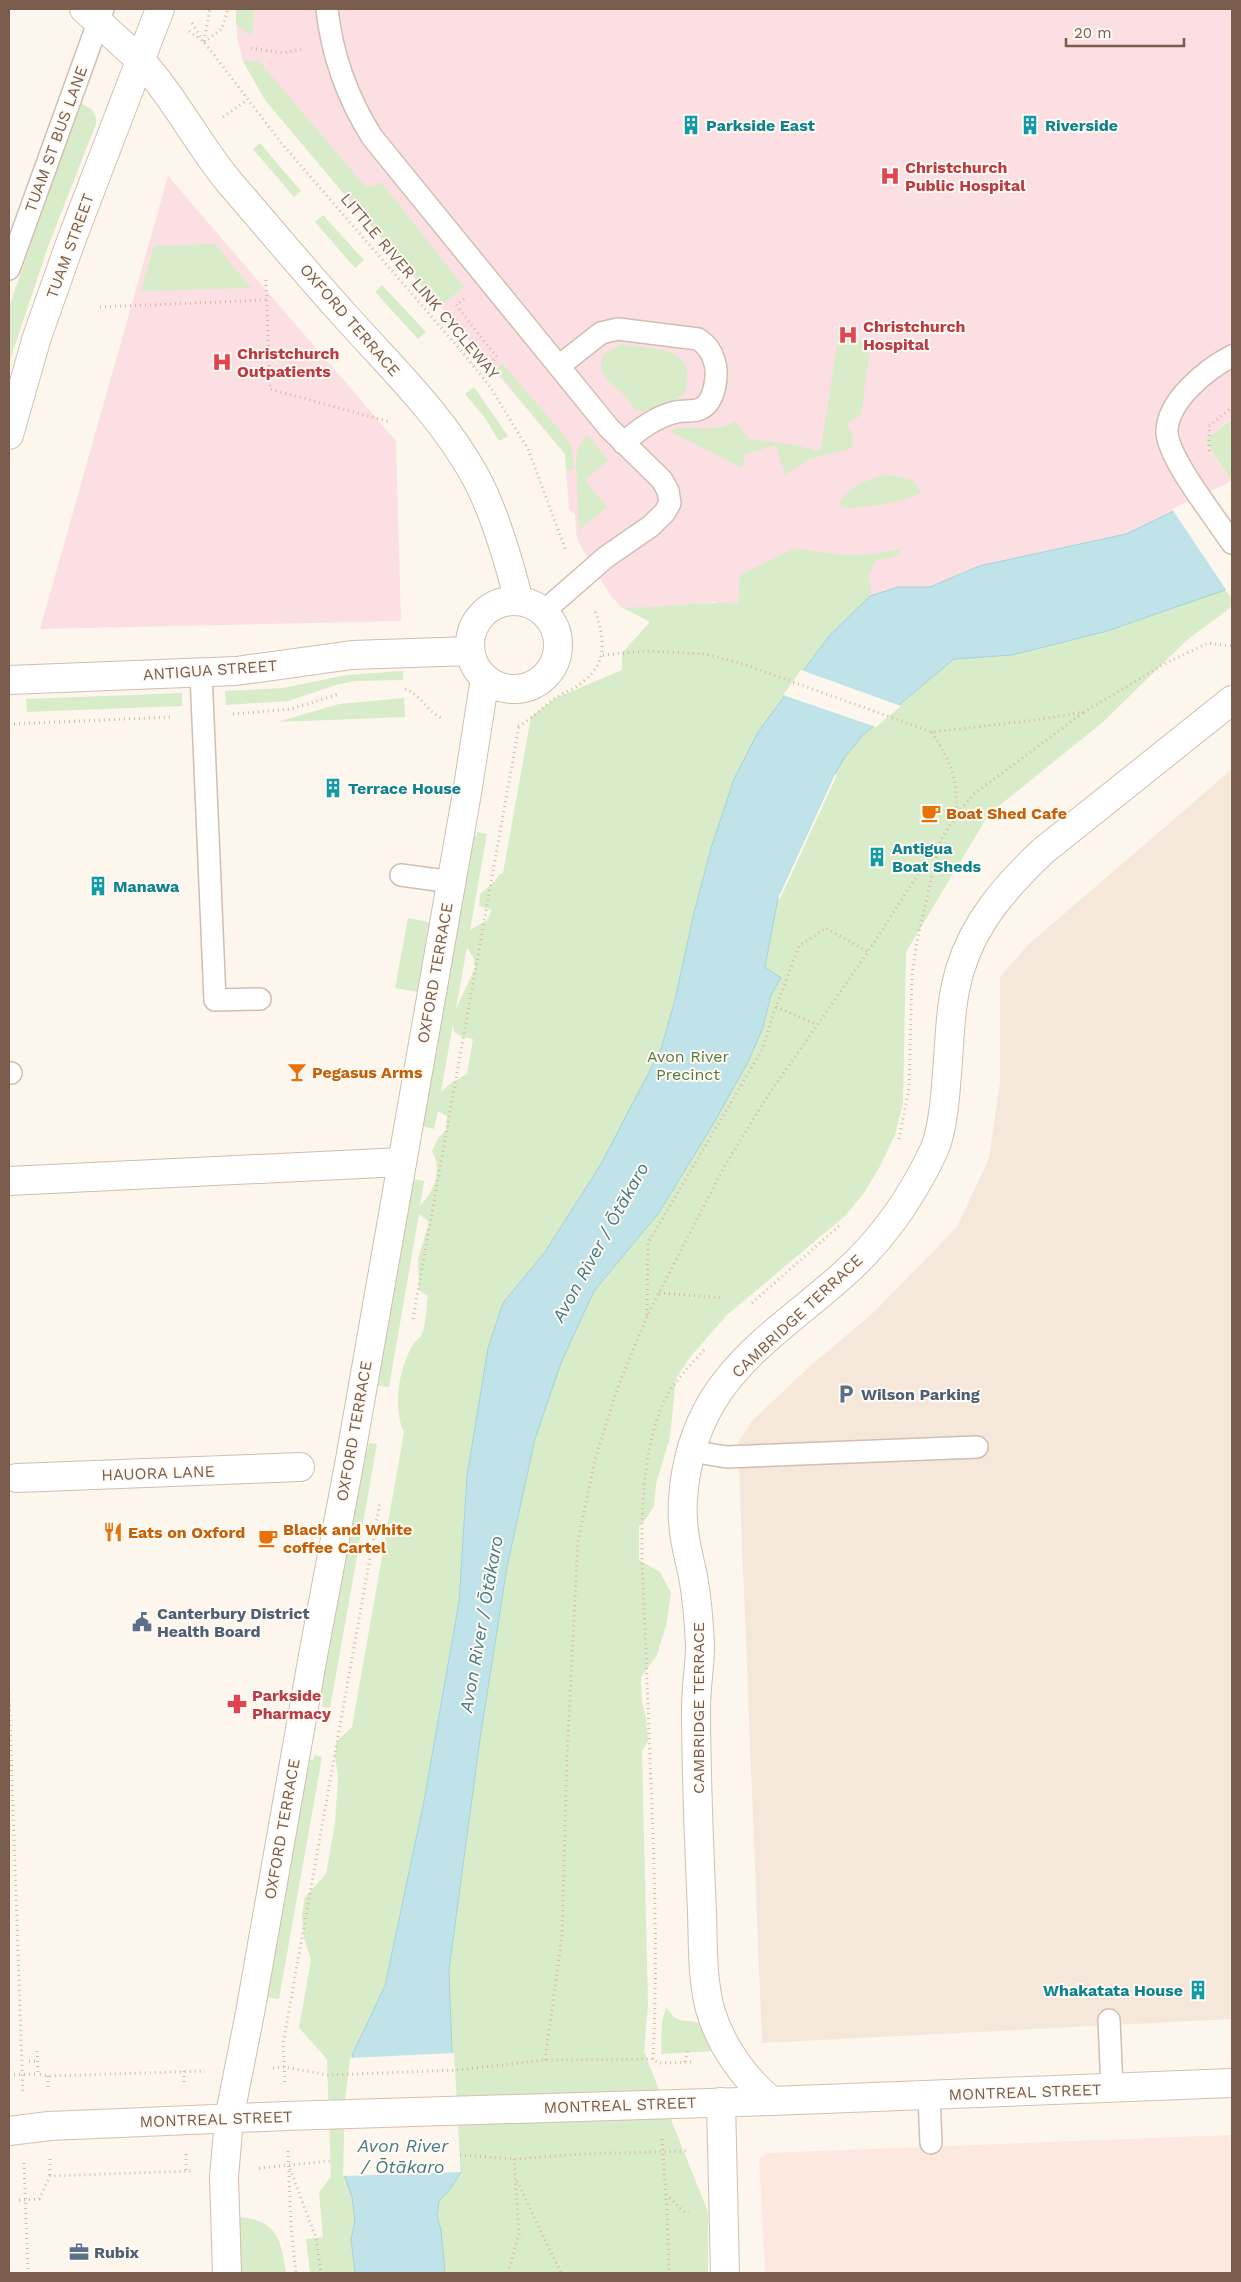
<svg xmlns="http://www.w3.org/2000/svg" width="1241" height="2282" font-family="'Work Sans',sans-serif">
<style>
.residential{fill:#f5e8da}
.commercial{fill:#fde8e0}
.medical{fill:#fbdfe3}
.green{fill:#d8ecc9;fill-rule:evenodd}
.water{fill:#bfe3e8;stroke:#a5d3da}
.pier{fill:#fdf6ec}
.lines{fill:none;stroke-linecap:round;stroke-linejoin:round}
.service-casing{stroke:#d1beb0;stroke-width:24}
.pedestrian-casing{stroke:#d1beb0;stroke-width:30}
.minor-casing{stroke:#d1beb0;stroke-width:30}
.secondary-casing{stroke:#d6c0b0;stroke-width:30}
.path{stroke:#d9b8a5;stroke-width:3;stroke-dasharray:1 4;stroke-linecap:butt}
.service{stroke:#fff;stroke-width:21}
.pedestrian{stroke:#fff;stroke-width:28}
.minor{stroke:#fff;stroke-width:28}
.secondary{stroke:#fff;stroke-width:28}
.labels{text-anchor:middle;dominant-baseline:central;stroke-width:4;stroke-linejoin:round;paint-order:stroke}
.culture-label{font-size:16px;font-weight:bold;fill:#0d838f;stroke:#fffaf3;text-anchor:start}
.street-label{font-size:16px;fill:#7a5c4d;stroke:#fffaf3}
.health-label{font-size:16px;font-weight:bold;fill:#be3a42;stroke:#fffaf3;text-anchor:start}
.food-label{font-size:16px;font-weight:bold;fill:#c56008;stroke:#fffaf3;text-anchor:start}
.park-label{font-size:16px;fill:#537a41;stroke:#fffaf3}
.service-label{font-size:16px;font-weight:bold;fill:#4e5e75;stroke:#fffaf3;text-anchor:start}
.water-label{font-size:18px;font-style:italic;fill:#437c86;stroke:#fffaf3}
</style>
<rect width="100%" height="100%" fill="#fdf6ec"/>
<path class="residential" d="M 1232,769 L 1232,2019 L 762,2043 L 738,1443 L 752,1421 L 809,1367 L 874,1312 L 957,1227 L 989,1158 L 1000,1082 L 1000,977 L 1028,945 Z"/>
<path class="commercial" d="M 1232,2135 L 1232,2273 L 765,2273 L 759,2159 L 767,2153 Z"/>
<path class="medical" d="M 236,9 L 1232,9 L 1232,418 L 1205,440 L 1232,483 L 1126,534 L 979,566 L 930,587 L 898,587 L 829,636 L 714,602 L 645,609 L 621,607 L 610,595 L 579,543 L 576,534 L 575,514 L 569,510 L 565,454 L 265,100 L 243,61 L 237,37 Z
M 168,176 L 396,441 L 401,621 L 40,629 Z"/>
<path class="green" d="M 236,9 L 254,9 L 252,36 L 236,25 Z
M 243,61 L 259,61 L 364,185 L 373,187 L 381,182 L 464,287 L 439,307 L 265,100 Z
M 80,103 C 91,108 97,111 96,124 L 49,244 L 9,363 L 9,307 Z
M 260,143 L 301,191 L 294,197 L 253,149 Z
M 323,215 L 364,260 L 355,268 L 315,222 Z
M 215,244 L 251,288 L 141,291 L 154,246 Z
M 382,285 L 426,332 L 418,339 L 375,292 Z
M 838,338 L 871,342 L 861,415 L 847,424 L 853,437 L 852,448 L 809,459 L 785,475 L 776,445 L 745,454 L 742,468 L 669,431 C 691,421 714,437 734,421 L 749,439 L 800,446 L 816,451 L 821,448 Z
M 621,344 C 635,346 671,348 681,359 C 685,362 686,368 687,373 C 689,397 678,400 658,407 C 649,410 645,412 635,410 C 632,406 630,401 626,397 C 613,382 596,379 603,355 Z
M 502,363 L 569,441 L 573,453 L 573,470 L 567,471 L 565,454 L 496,370 Z
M 474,387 L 508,436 L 499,441 L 485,418 L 465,394 Z
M 1232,419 L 1232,482 L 1205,440 Z
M 587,434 L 608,460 L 585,480 L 607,507 L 579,530 L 576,459 L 578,448 Z
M 887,475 L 912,480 L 921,491 L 919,494 C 894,504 870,507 843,508 L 839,504 C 847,487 870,478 887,475 Z
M 795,548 C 837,555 860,559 903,548 C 897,558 886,559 876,560 L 868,578 L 871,586 L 870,596 L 830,636 L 954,659 L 981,656 L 1107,631 L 1225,590 C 1231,596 1234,600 1230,608 L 1187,640 L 1103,722 L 989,814 L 906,952 L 903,1103 L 895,1135 L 880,1166 L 864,1193 L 845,1216 L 727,1315 L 691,1356 L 676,1378 L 670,1437 L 656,1484 L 654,1506 L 646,1519 L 639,1526 L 639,1560 L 660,1572 L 671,1593 L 667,1622 L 657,1655 L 641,1677 L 642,1702 L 646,1718 L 648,1741 L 642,1751 L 648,2004 L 644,2052 L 708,2212 L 708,2273 L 310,2273 L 306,2239 L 323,2237 L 319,2192 L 331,2177 L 327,2059 L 299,2028 L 311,1960 L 304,1938 L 302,1914 L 305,1897 L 326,1874 L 335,1823 L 338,1777 L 335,1756 L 337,1741 L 352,1727 L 404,1432 C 392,1407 399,1366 414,1343 C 416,1340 420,1338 422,1334 C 426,1324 426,1308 428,1296 L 419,1290 L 418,1259 L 429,1222 L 419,1214 L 389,1387 L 374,1385 L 413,1179 L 424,1181 L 420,1206 C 423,1202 427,1198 430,1193 C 437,1181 440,1164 432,1151 L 438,1138 L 446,1130 L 447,1116 L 438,1111 L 434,1129 L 421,1126 L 472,835 L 477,836 L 477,832 L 487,834 L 470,930 L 487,920 L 492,910 L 479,906 L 480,894 L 495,881 L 499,875 L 503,873 L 531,717 L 556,698 L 622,670 L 622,653 L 650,622 L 621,607 C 660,610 699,600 738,604 L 740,575 ZM 467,947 L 473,957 L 475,968 L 456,1009 ZM 453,1024 L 454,1032 L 463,1037 L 473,1039 L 467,1074 L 451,1083 L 441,1092 Z
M 403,671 L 403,680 L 355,681 L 336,685 L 288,701 L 226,705 L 225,691 L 283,688 L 347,675 Z
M 182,693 L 182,706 L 27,712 L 26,699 Z
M 404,698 L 405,717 L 277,722 L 339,704 Z
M 408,918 L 429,922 L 417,992 L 395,988 Z
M 369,1443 L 377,1444 L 330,1708 L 322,1707 L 323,1699 L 319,1699 L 363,1450 L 367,1450 Z
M 315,1755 L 322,1757 L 279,1999 L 267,1997 L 309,1759 L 313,1760 Z
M 666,2007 C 680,2028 685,2016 703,2025 L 714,2051 L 661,2054 L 662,2022 Z
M 238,2217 C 277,2220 281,2239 286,2273 L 239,2273 Z"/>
<path class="water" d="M 1232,483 L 1232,585 L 1225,590 L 1107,631 L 1012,655 L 954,659 L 863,735 L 845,757 L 835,774 L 778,898 L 765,967 L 781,978 L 771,995 L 763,1027 L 749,1060 L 711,1128 L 658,1214 L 594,1291 L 561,1363 L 535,1439 L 507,1567 L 480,1739 L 449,1970 L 452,2051 L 461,2172 L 451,2188 L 439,2201 L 437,2216 L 441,2230 L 445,2273 L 355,2273 L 351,2239 L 355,2221 L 352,2197 L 345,2177 L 347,2100 L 353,2053 L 385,1986 L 424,1801 L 459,1602 L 467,1476 L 488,1348 L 503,1303 L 545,1252 L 601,1164 L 661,1049 L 675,1000 L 693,917 L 711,848 L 734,779 L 758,732 L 829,636 L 870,596 L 898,587 L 930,587 L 979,566 L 1126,534 Z"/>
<path class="pier" d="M 1232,481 L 1232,588 L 1227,591 L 1172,509 Z
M 801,670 L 901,706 L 876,727 L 783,695 Z
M 835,774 L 837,775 L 780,899 L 778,898 Z
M 454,2053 L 461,2172 L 343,2176 L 345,2100 L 350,2058 Z"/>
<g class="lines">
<defs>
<path id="service" d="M 327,9 C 332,56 347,97 372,137 L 609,428 L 662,480 L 668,491 L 670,503 L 665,512 L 651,526 L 606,557 L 543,612
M 9,269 L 103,9
M 1232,356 C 1207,369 1168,400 1167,431 C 1166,456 1217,520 1232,543
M 559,366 L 601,333 L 618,329 L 698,339 C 706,344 711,350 714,360 C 719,374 715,403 700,409 C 693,412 684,410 676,412 C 655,417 640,429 623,443
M 201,673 L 215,1000 L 260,999
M 401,875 L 452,882
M 9,1073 L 11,1073
M 690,1451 L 727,1457 L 977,1447
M 1109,2020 L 1112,2088
M 929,2096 L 931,2143"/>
<path id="pedestrian" d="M 9,1181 L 402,1162
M 17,1478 L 300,1467"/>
<path id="minor" d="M 141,61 C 175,98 198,145 230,183 C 269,228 307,274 347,318 C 392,368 443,417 475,476 C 495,512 509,562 519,601
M470 645a44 44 0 1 1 88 0a44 44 0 1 1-88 0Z
M 9,680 L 236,671 L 352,655 L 470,651
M 772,2101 C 744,2079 720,2044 710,2009 C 702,1978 703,1944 702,1912 C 699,1844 696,1776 696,1708 C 696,1687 700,1666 700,1645 C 699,1622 697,1599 693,1576 C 687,1550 681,1526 683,1500 C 685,1465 695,1430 713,1400 C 745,1348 800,1314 844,1274 C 883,1239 912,1197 934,1150 C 944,1128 946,1086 948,1060 C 950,1031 951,999 960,970 C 974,922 1007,885 1043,851 L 1232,700
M 721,2102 L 725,2273
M 227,2273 L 224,2177 L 229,2119 L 250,2013 L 314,1650 L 349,1465 L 467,793 L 485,678"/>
<path id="secondary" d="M 84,9 L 141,61
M 9,435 L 37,337 L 71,241 L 160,9
M 9,2131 L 49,2126 L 287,2116 L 772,2101 L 1232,2083"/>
</defs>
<use href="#service" class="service-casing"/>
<use href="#pedestrian" class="pedestrian-casing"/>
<use href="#minor" class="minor-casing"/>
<use href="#secondary" class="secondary-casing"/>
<path class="path" d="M 192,23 L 202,39
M 189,31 L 204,42 L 283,145 L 463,353 L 490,387 L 528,449 L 566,551
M 204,41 L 210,9
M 204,42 L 222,29 L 228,9
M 251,48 L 283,53 L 303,49
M 223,117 L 247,100
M 266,280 L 270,389 L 390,422
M 464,299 L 456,305 L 497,357 L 489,364
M 100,307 L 267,300
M 1209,451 L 1209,426 L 1232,407
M 603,655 L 646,651 L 706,654 L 740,663 L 932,732 L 1028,721 L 1084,712 L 1166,663 L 1208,643 L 1232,646
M 405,689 C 422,695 427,713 444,719
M 233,714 L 291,709 L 339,694
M 9,724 L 172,717
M 518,726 C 531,720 542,707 554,699 C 564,692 575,689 584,681 C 609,661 604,635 594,608
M 932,732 C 951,764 958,776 956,815
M 776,1007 L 816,1024
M 899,1139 L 909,1088 L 912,975 L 917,941 L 940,841 L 956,815 L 974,794 L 1084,712
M 659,1293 L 722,1298
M 752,1303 L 839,1226
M 647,1315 L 648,1243 L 762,1050 L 773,1015 L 799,946 L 826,928 L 868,952
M 413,1319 L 519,726
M 9,1695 L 23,2094
M 37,2051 L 38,2074 L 48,2076 L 205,2071
M 653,2059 C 660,1923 650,1786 646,1650 C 643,1575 634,1486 659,1413 C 667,1389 688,1367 705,1349
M 545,2060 L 562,1937 L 567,1755 L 578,1541 L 595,1459 L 618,1387 L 647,1316 L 724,1167 L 767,1097 L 868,952 L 938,843
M 29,2061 L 38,2061
M 685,2062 L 688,2049
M 273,2068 L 284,2067 L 328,2075 L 457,2070 L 545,2060 L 653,2059 L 658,2063 L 694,2062
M 184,2071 L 184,2086
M 9,2075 L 38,2074
M 48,2076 L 48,2091
M 285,2082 L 283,2044 L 380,1502
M 662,2139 L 667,2212 L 669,2273
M 288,2151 L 291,2226 L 296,2273
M 186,2154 L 186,2171
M 460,2155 L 514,2159 L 583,2154 L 689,2151
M 50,2159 L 50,2176
M 24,2163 L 28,2273
M 259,2168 L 331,2161
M 290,2169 L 316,2238 L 321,2273
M 517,2181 L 561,2273
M 666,2194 L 683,2211 L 689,2213
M 19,2200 L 39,2199 L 50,2176 L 191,2171
M 508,2273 L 519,2234 L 514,2159"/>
<use href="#service" class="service"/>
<use href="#pedestrian" class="pedestrian"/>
<use href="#minor" class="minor"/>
<use href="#secondary" class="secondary"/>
</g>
<defs>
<symbol id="building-bare" viewBox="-9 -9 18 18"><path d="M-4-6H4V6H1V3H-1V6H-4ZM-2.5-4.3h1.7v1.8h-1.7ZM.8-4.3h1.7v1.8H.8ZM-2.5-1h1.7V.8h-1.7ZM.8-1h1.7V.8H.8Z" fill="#0f9aa8" stroke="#fffaf3" stroke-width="2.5" paint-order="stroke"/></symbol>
<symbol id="hospital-bare" viewBox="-9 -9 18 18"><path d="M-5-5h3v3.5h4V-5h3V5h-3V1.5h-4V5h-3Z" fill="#e0444e" stroke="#fffaf3" stroke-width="2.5" paint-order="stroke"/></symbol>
<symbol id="cafe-bare" viewBox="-9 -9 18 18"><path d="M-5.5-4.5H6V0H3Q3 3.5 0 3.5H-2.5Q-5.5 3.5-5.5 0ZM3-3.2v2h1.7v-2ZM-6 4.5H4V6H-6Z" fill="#e8710a" stroke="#fffaf3" stroke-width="2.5" paint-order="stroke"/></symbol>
<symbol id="bar-bare" viewBox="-9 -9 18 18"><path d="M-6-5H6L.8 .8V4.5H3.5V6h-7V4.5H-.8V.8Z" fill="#e8710a" stroke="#fffaf3" stroke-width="2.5" paint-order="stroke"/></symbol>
<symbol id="parking-bare" viewBox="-9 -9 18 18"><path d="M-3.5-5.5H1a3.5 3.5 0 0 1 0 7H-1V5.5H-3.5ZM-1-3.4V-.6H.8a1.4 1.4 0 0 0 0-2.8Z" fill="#5c6f8a" stroke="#fffaf3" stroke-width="2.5" paint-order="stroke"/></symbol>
<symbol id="restaurant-bare" viewBox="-9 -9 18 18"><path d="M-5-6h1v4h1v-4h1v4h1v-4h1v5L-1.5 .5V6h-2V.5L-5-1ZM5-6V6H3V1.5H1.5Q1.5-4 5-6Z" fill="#e8710a" stroke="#fffaf3" stroke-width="2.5" paint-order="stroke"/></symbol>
<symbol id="civic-bare" viewBox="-9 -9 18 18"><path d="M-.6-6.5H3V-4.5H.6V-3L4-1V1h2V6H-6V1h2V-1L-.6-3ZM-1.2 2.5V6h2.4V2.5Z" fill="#5c6f8a" stroke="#fffaf3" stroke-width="2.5" paint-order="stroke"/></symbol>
<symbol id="pharmacy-bare" viewBox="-9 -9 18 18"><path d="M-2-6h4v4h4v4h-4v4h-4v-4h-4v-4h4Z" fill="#e0444e" stroke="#fffaf3" stroke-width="2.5" paint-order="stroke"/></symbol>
<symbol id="office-bare" viewBox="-9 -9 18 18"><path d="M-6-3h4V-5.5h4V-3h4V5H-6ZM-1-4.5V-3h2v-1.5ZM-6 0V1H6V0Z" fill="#5c6f8a" stroke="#fffaf3" stroke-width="2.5" paint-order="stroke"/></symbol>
</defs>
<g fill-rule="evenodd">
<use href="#building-bare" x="677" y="111" width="28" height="28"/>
<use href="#building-bare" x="1016" y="111" width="28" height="28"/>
<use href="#hospital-bare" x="876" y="162" width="28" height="28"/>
<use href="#hospital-bare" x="834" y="321" width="28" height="28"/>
<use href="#hospital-bare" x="208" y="348" width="28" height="28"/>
<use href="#building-bare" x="319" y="774" width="28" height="28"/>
<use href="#cafe-bare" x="917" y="799" width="28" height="28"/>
<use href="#building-bare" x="863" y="843" width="28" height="28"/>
<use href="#building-bare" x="84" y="872" width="28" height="28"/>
<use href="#bar-bare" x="283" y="1058" width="28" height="28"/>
<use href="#parking-bare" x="832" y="1380" width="28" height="28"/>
<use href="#restaurant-bare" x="99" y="1518" width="28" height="28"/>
<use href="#cafe-bare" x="254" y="1524" width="28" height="28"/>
<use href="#civic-bare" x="128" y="1608" width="28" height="28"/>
<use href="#pharmacy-bare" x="223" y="1690" width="28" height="28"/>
<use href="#building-bare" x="1184" y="1976" width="28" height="28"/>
<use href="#office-bare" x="65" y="2238" width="28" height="28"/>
</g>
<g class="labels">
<g class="culture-label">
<text x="706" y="125">Parkside East</text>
<text x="1045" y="125">Riverside</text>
<text x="348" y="788">Terrace House</text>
<text x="892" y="848">Antigua<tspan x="892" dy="18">Boat Sheds</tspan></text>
<text x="113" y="886">Manawa</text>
<text x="1183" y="1990" text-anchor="end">Whakatata House</text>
</g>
<g class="street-label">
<text transform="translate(56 139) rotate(-70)">TUAM ST BUS LANE</text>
<text transform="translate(70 246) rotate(-70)">TUAM STREET</text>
<text transform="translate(420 286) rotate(50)">LITTLE RIVER LINK CYCLEWAY</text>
<text transform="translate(350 320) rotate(49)">OXFORD TERRACE</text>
<text transform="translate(210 670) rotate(-4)">ANTIGUA STREET</text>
<text transform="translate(435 973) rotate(-80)">OXFORD TERRACE</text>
<text transform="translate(797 1316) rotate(-43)">CAMBRIDGE TERRACE</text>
<text transform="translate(354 1431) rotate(-80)">OXFORD TERRACE</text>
<text transform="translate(158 1473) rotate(-2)">HAUORA LANE</text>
<text transform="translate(698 1708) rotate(-90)">CAMBRIDGE TERRACE</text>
<text transform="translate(282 1829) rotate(-80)">OXFORD TERRACE</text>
<text transform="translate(1025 2092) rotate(-2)">MONTREAL STREET</text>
<text transform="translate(620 2105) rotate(-2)">MONTREAL STREET</text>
<text transform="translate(216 2119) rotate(-2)">MONTREAL STREET</text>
</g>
<g class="health-label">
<text x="905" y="167">Christchurch<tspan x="905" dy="18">Public Hospital</tspan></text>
<text x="863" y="326">Christchurch<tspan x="863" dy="18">Hospital</tspan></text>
<text x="237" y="353">Christchurch<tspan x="237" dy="18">Outpatients</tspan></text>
<text x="252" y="1695">Parkside<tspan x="252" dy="18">Pharmacy</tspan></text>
</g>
<g class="food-label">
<text x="946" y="813">Boat Shed Cafe</text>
<text x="312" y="1072">Pegasus Arms</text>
<text x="283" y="1529">Black and White<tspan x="283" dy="18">coffee Cartel</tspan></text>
<text x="128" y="1532">Eats on Oxford</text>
</g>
<g class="park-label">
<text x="688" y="1056">Avon River<tspan x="688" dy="18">Precinct</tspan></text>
</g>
<g class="service-label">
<text x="861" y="1394">Wilson Parking</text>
<text x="157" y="1613">Canterbury District<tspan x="157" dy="18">Health Board</tspan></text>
<text x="94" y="2252">Rubix</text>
</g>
<g class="water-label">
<text transform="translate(600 1242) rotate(-61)">Avon River / Ōtākaro</text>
<text transform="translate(481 1624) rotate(-80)">Avon River / Ōtākaro</text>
<text x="403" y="2145">Avon River<tspan x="403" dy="21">/ Ōtākaro</tspan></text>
</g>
</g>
<rect width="1241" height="2282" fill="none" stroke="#7a5c4d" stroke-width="20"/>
<path d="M1066 38v8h118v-8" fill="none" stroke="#7a5c4d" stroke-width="2.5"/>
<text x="1074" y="38" font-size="15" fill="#7a5c4d" stroke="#fffaf3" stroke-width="4" paint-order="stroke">20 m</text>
</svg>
